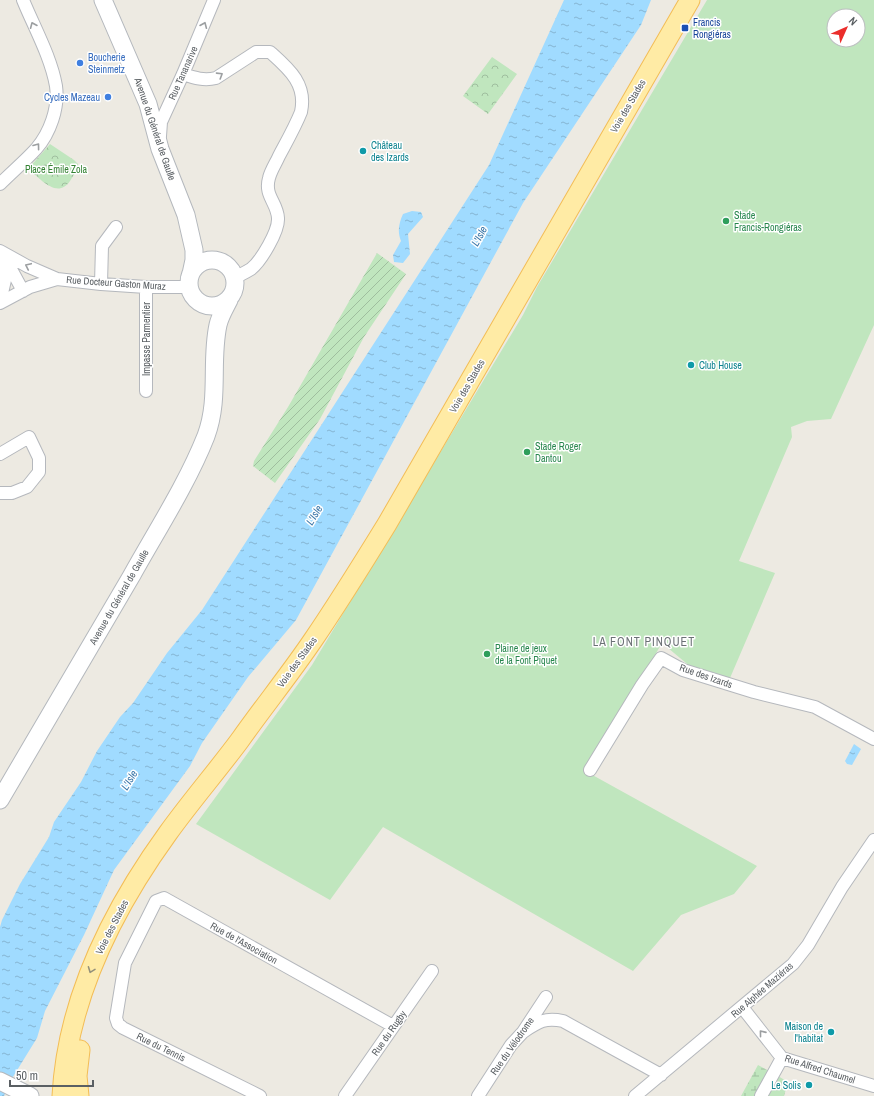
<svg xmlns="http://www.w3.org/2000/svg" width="874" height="1096" font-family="'Archivo Narrow',sans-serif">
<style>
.wetland{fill:url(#wetland-marsh)}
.park{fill:url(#park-crowns)}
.garden{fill:url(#garden-furrows)}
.pitch{fill:#c0e6be;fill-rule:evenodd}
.water{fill:url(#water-ripples)}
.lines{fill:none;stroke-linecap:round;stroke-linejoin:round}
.minor-casing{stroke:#b5b8bd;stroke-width:14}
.secondary-casing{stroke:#b4b8bd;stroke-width:19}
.primary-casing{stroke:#f3bd56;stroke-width:21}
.minor{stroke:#fff;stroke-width:12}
.secondary{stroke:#fff;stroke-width:17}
.primary{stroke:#ffeba5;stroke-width:19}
.oneway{stroke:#9c9fa1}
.oneway2{stroke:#94907a}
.transit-dot{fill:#1a4fb4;stroke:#fff;stroke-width:1.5}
.shop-dot{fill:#3f7fe0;stroke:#fff;stroke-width:1.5}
.culture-dot{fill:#0f9aa8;stroke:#fff;stroke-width:1.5}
.leisure-dot{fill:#2e9e5b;stroke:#fff;stroke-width:1.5}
.labels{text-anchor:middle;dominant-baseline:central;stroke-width:3;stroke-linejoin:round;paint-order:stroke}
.transit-label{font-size:10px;fill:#164399;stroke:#fff;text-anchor:start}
.shop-label{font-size:10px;fill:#366cbe;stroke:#fff;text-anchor:start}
.street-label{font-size:10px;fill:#5a5f63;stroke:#fff}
.culture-label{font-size:10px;fill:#0d838f;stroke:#fff;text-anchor:start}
.park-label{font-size:10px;fill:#348233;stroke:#fff}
.leisure-label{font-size:10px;fill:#27864d;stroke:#fff;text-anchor:start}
.water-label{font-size:11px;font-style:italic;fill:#3b77a9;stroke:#fff}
.quarter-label{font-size:12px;letter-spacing:1px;fill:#6b7175;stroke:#fff}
</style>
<defs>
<pattern id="wetland-marsh" width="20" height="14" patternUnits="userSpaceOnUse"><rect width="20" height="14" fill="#c0e6be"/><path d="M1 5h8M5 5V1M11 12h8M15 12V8" fill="none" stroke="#9fbe9e"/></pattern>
<pattern id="park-crowns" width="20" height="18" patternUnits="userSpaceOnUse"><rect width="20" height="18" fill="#c0e6be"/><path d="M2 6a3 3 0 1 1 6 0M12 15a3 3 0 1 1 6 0" fill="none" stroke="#9fbe9e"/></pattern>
<pattern id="garden-furrows" width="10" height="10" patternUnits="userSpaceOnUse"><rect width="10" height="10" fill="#c0e6be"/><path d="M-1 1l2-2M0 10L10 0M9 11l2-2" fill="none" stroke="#9fbe9e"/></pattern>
<pattern id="water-ripples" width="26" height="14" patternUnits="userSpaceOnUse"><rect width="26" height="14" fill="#a0dbff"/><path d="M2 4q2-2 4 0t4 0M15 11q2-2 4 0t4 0" fill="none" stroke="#85b5d2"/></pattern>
</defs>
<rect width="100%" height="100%" fill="#edeae2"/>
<path class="wetland" d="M 758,1065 L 769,1071 L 755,1096 L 741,1096 Z
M 778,1076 L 788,1082 L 784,1096 L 766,1096 Z"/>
<path class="park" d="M 492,57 L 517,74 L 488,114 L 463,96 Z
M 50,144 L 74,160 L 78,164 C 77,171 74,175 70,181 C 57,200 40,178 28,169 Z"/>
<path class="garden" d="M 377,253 L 406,274 L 364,337 L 320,419 L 275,483 L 253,466 L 254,461 L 288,407 Z"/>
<path class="pitch" d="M 707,0 L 874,0 L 874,325 L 831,419 L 807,421 L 791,427 L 792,437 L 739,561 L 775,573 L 730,678 L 692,668 L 662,643 L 587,772 L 757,866 L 734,894 L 681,915 L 633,971 L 383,827 L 330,900 L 196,824 L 312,665 L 523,315 L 537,287 ZM 834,16 L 858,16 L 858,40 L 834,40 Z"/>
<path class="water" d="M 564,0 L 651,0 L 641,25 L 523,203 L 296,620 L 248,677 L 202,743 L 190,766 L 114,870 L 84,935 L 45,1011 L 37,1038 L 11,1080 L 4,1096 L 0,1096 L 0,927 L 2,920 L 20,884 L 49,837 L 54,822 L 81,782 L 97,751 L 120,717 L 133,703 L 167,653 L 202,610 L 489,165 Z
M 412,211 L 421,212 L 423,217 L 408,234 L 410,254 L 403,263 L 394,262 L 393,255 L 401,241 C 397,231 399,223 403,214 Z
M 854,744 L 861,749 L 852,765 L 847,764 L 845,761 Z"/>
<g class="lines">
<defs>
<path id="minor" d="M 183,74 C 195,78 204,81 216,78 L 256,52 L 270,52 C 289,69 307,84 301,112 C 295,127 287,141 279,156 C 276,163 271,170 269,178 C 264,196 277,202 278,218 C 279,231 261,261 251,269 C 246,272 241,275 235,277
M 160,136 L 161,122 L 183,74 L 214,0
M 0,184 C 12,172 25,161 36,149 C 50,133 59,108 56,86 C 51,57 34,27 23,0
M 0,251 L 27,266 L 57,279 L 101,284 L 146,287 L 189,287
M 5,258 L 23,291
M 101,284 L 102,246 L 116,227
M 0,302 L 5,280 L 1,252
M 0,303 L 30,287 L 57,279
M 146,391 L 146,287
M 0,454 L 29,437 L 39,458 L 39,472 L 27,487 L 12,493 L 0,493
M 590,770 L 642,685 L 661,658 L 683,670 L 754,692 L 815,707 L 874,739
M 742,1007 L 782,1058 L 874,1086
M 523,1032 C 538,1022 545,1017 563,1021 L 661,1075
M 260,1096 L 123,1028 L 118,1024 L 116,1018 L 125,963 L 156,901 L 164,898 L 393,1026
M 345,1096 L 432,971
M 478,1096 L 511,1045 L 523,1032 L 546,997
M 635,1096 L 793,964 L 808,945 L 842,887 L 874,840
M 761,1096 L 782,1058"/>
<path id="secondary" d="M 103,0 L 148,104 L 160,149 L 186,215 L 194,250 L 194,260 L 191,274
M189 283a23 23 0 1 1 46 0a23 23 0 1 1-46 0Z
M 0,800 C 44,725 88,650 132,575 C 157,530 187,484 206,436 C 220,398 210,362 218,325 C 220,316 225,308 229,300
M 0,1081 L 30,1096"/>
<path id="primary" d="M 62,1096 C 67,1000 113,909 168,833 C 191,801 217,771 240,740 C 264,706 290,674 313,640 C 339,602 363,563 387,524 L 690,0
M 79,1096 L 77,1076 L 80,1050"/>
</defs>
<use href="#minor" class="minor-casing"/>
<use href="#secondary" class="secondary-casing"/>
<use href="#primary" class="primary-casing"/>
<use href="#minor" class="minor"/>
<use href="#secondary" class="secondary"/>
<use href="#primary" class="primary"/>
</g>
<defs><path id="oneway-chevron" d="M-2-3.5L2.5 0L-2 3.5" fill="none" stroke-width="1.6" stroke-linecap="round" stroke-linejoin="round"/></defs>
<g class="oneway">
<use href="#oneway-chevron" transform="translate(33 25) rotate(-113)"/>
<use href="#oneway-chevron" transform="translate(204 25) rotate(-67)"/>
<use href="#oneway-chevron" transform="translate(220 75) rotate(-32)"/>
<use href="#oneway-chevron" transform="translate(37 146) rotate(-53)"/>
<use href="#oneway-chevron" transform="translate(28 266) rotate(-155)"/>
<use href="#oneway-chevron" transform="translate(762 1033) rotate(-129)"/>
</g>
<use class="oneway2" href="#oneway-chevron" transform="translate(91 970) rotate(111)"/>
<rect class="transit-dot" x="681" y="24" width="8" height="8" rx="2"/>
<g class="shop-dot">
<circle cx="80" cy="63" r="4"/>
<circle cx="108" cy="97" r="4"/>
</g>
<g class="culture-dot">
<circle cx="363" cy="151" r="4"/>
<circle cx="691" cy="365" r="4"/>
<circle cx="831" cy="1032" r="4"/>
<circle cx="809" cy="1085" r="4"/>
</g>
<g class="leisure-dot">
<circle cx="726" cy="221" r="4"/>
<circle cx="527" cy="452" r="4"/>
<circle cx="487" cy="654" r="4"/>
</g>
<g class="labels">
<g class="transit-label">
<text x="693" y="22">Francis<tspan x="693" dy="12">Rongiéras</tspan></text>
</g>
<g class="shop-label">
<text x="88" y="57">Boucherie<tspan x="88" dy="12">Steinmetz</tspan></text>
<text x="100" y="97" text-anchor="end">Cycles Mazeau</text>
</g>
<g class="street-label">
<text transform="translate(183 73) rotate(-66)">Rue Tananarive</text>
<text transform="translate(628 106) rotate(-60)">Voie des Stades</text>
<text transform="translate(155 129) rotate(71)">Avenue du Général de Gaulle</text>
<text transform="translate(116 283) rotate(4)">Rue Docteur Gaston Muraz</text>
<text transform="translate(146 339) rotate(-90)">Impasse Parmentier</text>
<text transform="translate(467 386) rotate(-60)">Voie des Stades</text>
<text transform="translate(119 597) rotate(-60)">Avenue du Général de Gaulle</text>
<text transform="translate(297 662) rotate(-54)">Voie des Stades</text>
<text transform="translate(706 676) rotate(19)">Rue des Izards</text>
<text transform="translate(112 927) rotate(-63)">Voie des Stades</text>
<text transform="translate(244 943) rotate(29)">Rue de l'Association</text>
<text transform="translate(762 990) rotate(-41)">Rue Alphée Maziéras</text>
<text transform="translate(389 1033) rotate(-55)">Rue du Rugby</text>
<text transform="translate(512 1046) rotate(-55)">Rue du Vélodrome</text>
<text transform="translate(161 1047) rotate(26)">Rue du Tennis</text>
<text transform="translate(820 1069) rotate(18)">Rue Alfred Chaumel</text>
</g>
<g class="culture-label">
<text x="371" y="145">Château<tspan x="371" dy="12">des Izards</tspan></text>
<text x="699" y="365">Club House</text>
<text x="823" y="1026" text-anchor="end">Maison de<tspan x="823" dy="12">l'habitat</tspan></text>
<text x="801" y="1085" text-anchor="end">Le Solis</text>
</g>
<g class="park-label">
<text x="56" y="169">Place Émile Zola</text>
</g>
<g class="leisure-label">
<text x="734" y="215">Stade<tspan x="734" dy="12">Francis-Rongiéras</tspan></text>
<text x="535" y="446">Stade Roger<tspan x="535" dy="12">Dantou</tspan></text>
<text x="495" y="648">Plaine de jeux<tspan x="495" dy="12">de la Font Piquet</tspan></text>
</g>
<g class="water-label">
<text transform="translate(479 236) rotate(-61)">L'Isle</text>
<text transform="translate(314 515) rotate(-58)">L'Isle</text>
<text transform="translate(129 780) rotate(-58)">L'Isle</text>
</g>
<g class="quarter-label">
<text x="644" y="642">LA FONT PINQUET</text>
</g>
</g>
<g transform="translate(846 28) rotate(45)"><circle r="19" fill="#ffffff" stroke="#bdbfc1"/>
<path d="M0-3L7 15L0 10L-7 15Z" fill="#eb2e2b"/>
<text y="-6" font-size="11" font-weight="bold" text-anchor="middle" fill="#5a5f63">N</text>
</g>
<path d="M10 1080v6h83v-6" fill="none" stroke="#5a5f63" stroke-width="2"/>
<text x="16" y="1080" font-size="12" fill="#5a5f63" stroke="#ffffff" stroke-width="3" paint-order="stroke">50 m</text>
</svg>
